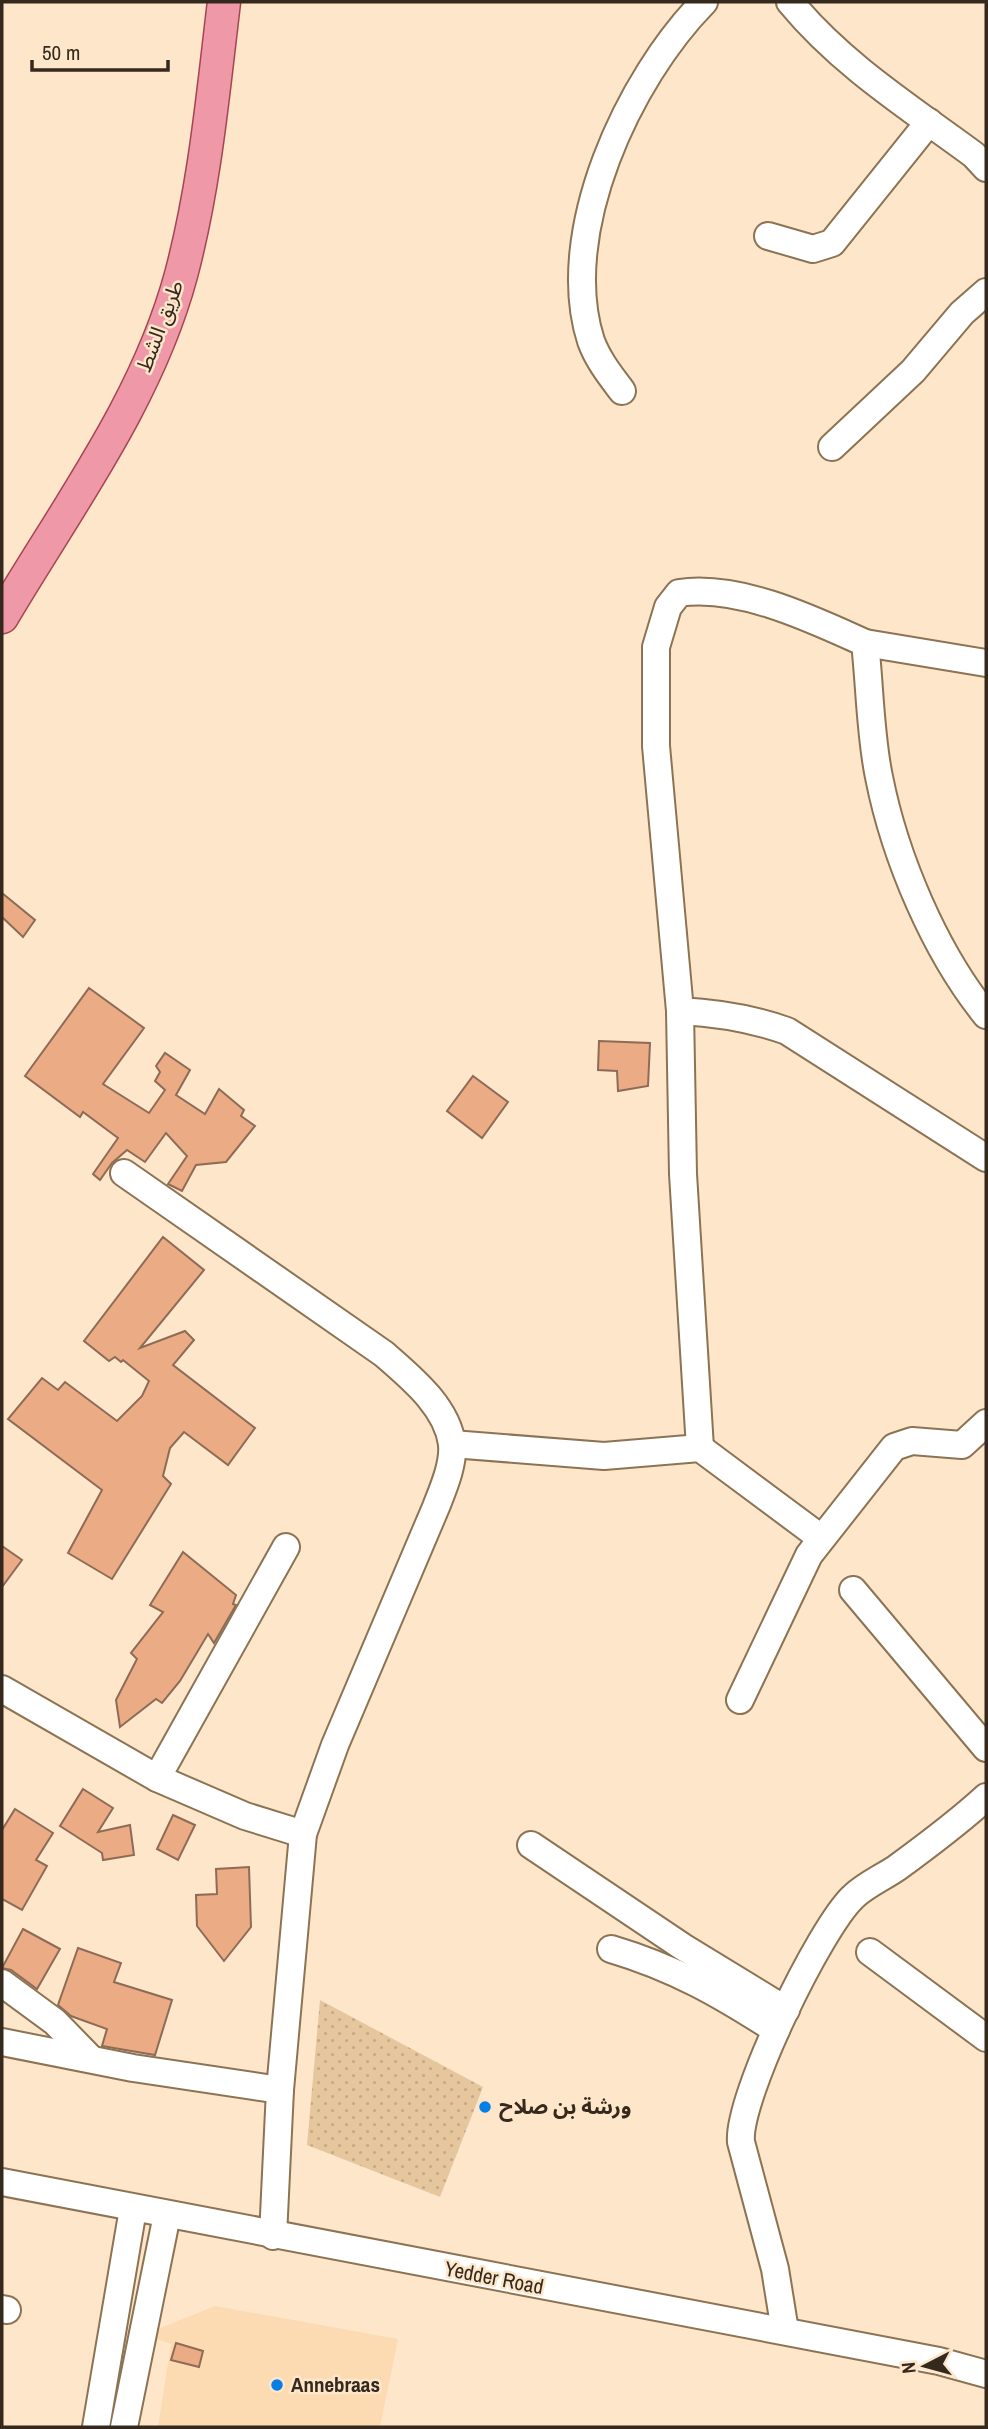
<svg xmlns="http://www.w3.org/2000/svg" width="988" height="2429" font-family="'Archivo Narrow','Noto Sans Arabic',sans-serif">
	<style>
		.built { fill: #fcdbb2 }
		.park { fill: url(#park-dots) }
		.building { fill: #ebab84; stroke: #8e6b56; stroke-width: 2 }
		.lines { fill: none; stroke-linecap: round; stroke-linejoin: round }
		.minor-casing { stroke: #8c7353; stroke-width: 30 }
		.major-casing { stroke: #a64551; stroke-width: 35 }
		.minor { stroke: #fff; stroke-width: 26 }
		.major { stroke: #ef98a8; stroke-width: 32 }
		.poi-dot { fill: #057ee5; stroke: #fde6ca; stroke-width: 2.5 }
		.labels { text-anchor: middle; stroke-width: 5; stroke-linejoin: round; paint-order: stroke }
		.street-label { font-size: 21px; fill: #34291c; stroke: #fde6ca }
		.poi-label { font-size: 21px; font-weight: bold; fill: #34291c; stroke: #fde6ca; text-anchor: start }
	</style>
	<defs>
		<pattern id="park-dots" width="8" height="8" patternUnits="userSpaceOnUse" patternTransform="scale(1.75)"><rect width="8" height="8" fill="#e6c69d"/><path d="M2 2h.1M6 6h.1" fill="none" stroke="#c6aa87" stroke-width="1.8" stroke-linecap="round"/></pattern>
	</defs>
	<rect width="100%" height="100%" fill="#fde6ca"/>
	<polygon class="built" points="215,2306 398,2339 380,2427 158,2427 171,2344 157,2339 158,2329"/>
	<polygon class="park" points="320,2000 483,2087 440,2197 307,2145"/>
	<g class="building">
		<polygon points="2,893 35,920 23,937 2,917"/>
		<polygon points="89,988 144,1028 103,1084 149,1113 165,1090 155,1081 160,1072 156,1066 165,1053 190,1070 176,1095 205,1114 219,1089 244,1110 241,1116 255,1126 226,1162 196,1165 182,1191 168,1184 187,1156 166,1133 145,1162 127,1150 112,1163 100,1180 93,1174 118,1138 83,1112 80,1117 25,1076"/>
		<polygon points="599,1041 650,1043 648,1086 618,1091 617,1071 598,1070"/>
		<polygon points="473,1076 508,1102 482,1138 447,1111"/>
		<polygon points="163,1237 204,1270 140,1348 185,1331 194,1340 173,1365 255,1428 228,1465 184,1432 170,1448 163,1476 171,1484 112,1579 68,1553 102,1490 8,1419 42,1378 58,1390 65,1382 117,1421 142,1396 149,1381 123,1360 121,1362 115,1357 109,1361 84,1341"/>
		<polygon points="2,1546 22,1560 2,1587"/>
		<polygon points="183,1552 236,1595 233,1604 236,1605 214,1643 208,1634 180,1681 162,1703 156,1699 120,1727 116,1700 137,1659 131,1653 163,1612 150,1605"/>
		<polygon points="83,1789 113,1808 98,1832 130,1825 134,1855 103,1860 102,1853 60,1826"/>
		<polygon points="15,1809 53,1833 36,1860 47,1866 22,1910 2,1899 2,1830"/>
		<polygon points="173,1815 195,1825 178,1860 157,1849"/>
		<polygon points="249,1867 251,1927 224,1961 197,1926 196,1895 217,1894 216,1869"/>
		<polygon points="23,1929 60,1949 37,1989 11,1970 2,1968"/>
		<polygon points="78,1948 121,1963 114,1982 172,2000 155,2055 102,2046 107,2029 71,2016 58,2005"/>
		<polygon points="176,2343 203,2351 199,2367 171,2360"/>
	</g>
	<g class="lines">
		<defs>
			<g id="minor">
				<path d="M 790,2 C 842,65 909,107 974,155 L 986,168"/>
				<polyline points="768,236 813,249 832,243 929,122"/>
				<path d="M 622,391 C 610,375 598,360 591,341 C 556,233 629,78 704,2"/>
				<polyline points="832,447 913,371 962,313 986,292"/>
				<polyline points="865,643 986,663"/>
				<path d="M 680,1011 C 718,1013 751,1018 787,1031 L 986,1158"/>
				<path d="M 124,1173 L 384,1354 C 410,1377 447,1406 452,1444 C 454,1464 443,1489 436,1507 L 335,1745 L 303,1834 L 280,2090 L 273,2236"/>
				<polyline points="452,1444 604,1456 700,1448 821,1538"/>
				<path d="M 700,1448 L 683,1174 L 680,1011 L 656,746 L 656,647 L 668,607 L 679,593 C 739,584 812,619 865,643 C 870,687 870,734 879,777 C 895,858 935,952 986,1015"/>
				<polyline points="853,1590 986,1748"/>
				<polyline points="2,1689 157,1778 245,1816 303,1834"/>
				<polyline points="740,1700 809,1555 894,1447 912,1441 962,1445 986,1423"/>
				<polyline points="157,1778 286,1547"/>
				<polyline points="531,1845 683,1947 786,2010"/>
				<path d="M 611,1949 C 675,1968 720,1994 776,2030"/>
				<polyline points="870,1952 986,2038"/>
				<polyline points="2,1983 55,2022 91,2059"/>
				<polyline points="2,2042 133,2068 280,2090"/>
				<polyline points="2,2182 939,2361 986,2374"/>
				<polyline points="2,2309 7,2310"/>
				<path d="M 785,2331 L 775,2269 L 741,2142 C 737,2098 820,1928 853,1897 C 865,1885 884,1877 898,1867 C 928,1845 959,1822 986,1797"/>
				<polyline points="96,2427 133,2209"/>
				<polyline points="124,2427 167,2215"/>
			</g>
			<path id="major" d="M 2,617 C 67,507 147,401 181,275 C 205,185 213,93 224,2"/>
		</defs>
		<use href="#minor" class="minor-casing"/>
		<use href="#major" class="major-casing"/>
		<use href="#minor" class="minor"/>
		<use href="#major" class="major"/>
	</g>
	<g class="poi-dot">
		<circle cx="485" cy="2107" r="7"/>
		<circle cx="277" cy="2385" r="7"/>
	</g>
	<g class="labels">
		<g class="street-label">
			<text transform="translate(160 326) rotate(-69)" y="7">طريق الشط</text>
			<text transform="translate(494 2278) rotate(11)" y="7">Yedder Road</text>
		</g>
		<g class="poi-label">
			<text x="499" y="2114">ورشة بن صلاح</text>
			<text x="291" y="2392">Annebraas</text>
		</g>
	</g>
	<rect width="988" height="2429" fill="none" stroke="#34291c" stroke-width="7"/>
	<g transform="translate(925 2366) rotate(264)" stroke="#fde6ca" stroke-width="5" paint-order="stroke">
	<path d="M0-5L12 26L0 18L-12 26Z" fill="#34291c"/>
	<text y="-10" font-size="19" font-weight="bold" text-anchor="middle" fill="#34291c">N</text>
	</g>
	<path d="M32 60v10h136v-10" fill="none" stroke="#34291c" stroke-width="3.5"/>
	<text x="42" y="60" font-size="21" fill="#34291c" stroke="#fde6ca" stroke-width="5" paint-order="stroke">50 m</text>
</svg>
